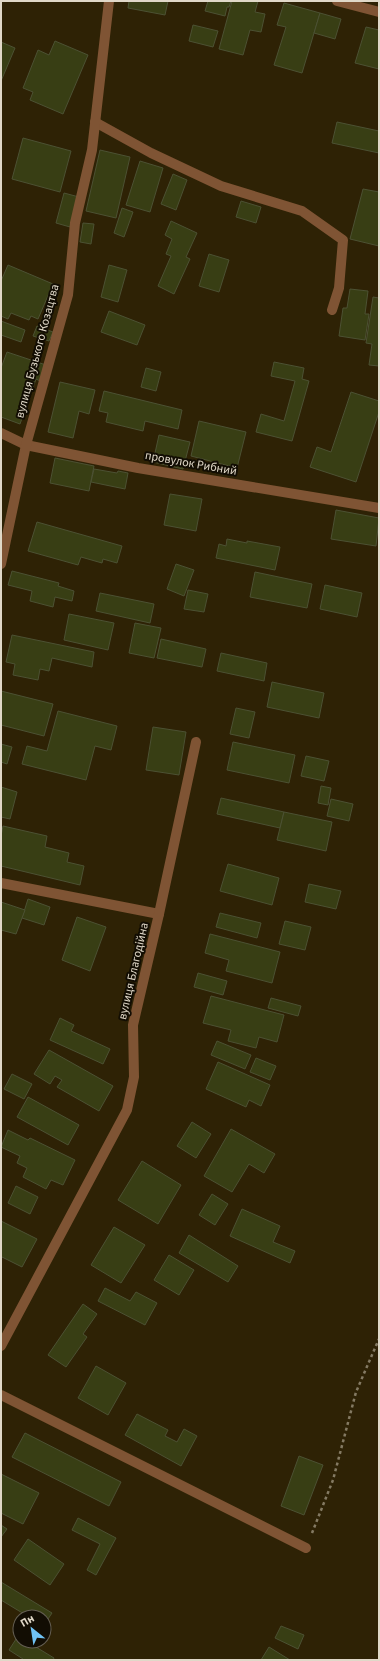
<svg xmlns="http://www.w3.org/2000/svg" width="380" height="1661" font-family="'Source Sans 3',sans-serif">
	<style>
		.building { fill: #383e14; stroke: #4c5133 }
		.lines { fill: none; stroke-linecap: round; stroke-linejoin: round }
		.path { stroke: #847a63; stroke-width: 2.5; stroke-dasharray: 3 3; stroke-linecap: butt }
		.minor { stroke: #7f5434; stroke-width: 10 }
		.labels { text-anchor: middle; stroke-width: 4; stroke-linejoin: round; paint-order: stroke }
		.street-label { font-size: 12px; fill: #e0d8c8; stroke: #120d03 }
	</style>
	<rect width="100%" height="100%" fill="#2e2205"/>
	<g class="building">
		<polygon points="129,1 168,1 165,15 128,8"/>
		<polygon points="208,1 207,1 231,1 229,7 227,7 225,16 205,11"/>
		<polygon points="232,1 258,1 255,12 265,14 261,32 250,30 243,55 219,49"/>
		<polygon points="284,3 320,13 302,73 274,65 286,27 277,25"/>
		<polygon points="320,13 341,19 335,39 314,33"/>
		<polygon points="193,25 218,31 213,47 189,41"/>
		<polygon points="366,27 379,30 379,69 355,63"/>
		<polygon points="55,41 88,55 63,114 30,100 33,92 23,88 38,50 49,55"/>
		<polygon points="1,42 15,48 1,81"/>
		<polygon points="337,122 379,131 379,153 332,143"/>
		<polygon points="23,138 71,151 60,192 12,179"/>
		<polygon points="100,150 130,157 116,218 86,211"/>
		<polygon points="140,161 163,168 150,212 126,205"/>
		<polygon points="173,174 187,180 176,210 161,204"/>
		<polygon points="363,189 379,192 379,246 350,239"/>
		<polygon points="64,193 79,197 70,227 56,223"/>
		<polygon points="241,201 261,207 256,223 236,217"/>
		<polygon points="122,208 133,212 124,237 114,233"/>
		<polygon points="171,221 197,233 186,257 190,259 174,294 158,286 171,256 166,254 172,239 165,235"/>
		<polygon points="83,223 94,224 91,244 80,242"/>
		<polygon points="209,254 229,260 219,292 199,286"/>
		<polygon points="8,265 53,284 38,319 31,316 29,320 11,313 8,319 1,316 1,281"/>
		<polygon points="109,265 127,270 118,302 101,297"/>
		<polygon points="350,289 368,291 365,314 369,314 365,340 339,336 343,308 347,308"/>
		<polygon points="373,297 379,298 379,366 369,365 372,344 366,343"/>
		<polygon points="109,311 145,325 137,345 101,332"/>
		<polygon points="1,321 25,330 21,342 1,335"/>
		<polygon points="37,326 53,332 49,341 33,336"/>
		<polygon points="7,352 46,365 40,381 36,379 20,424 1,417 1,368"/>
		<polygon points="274,362 304,368 302,379 309,381 292,441 256,432 261,414 284,421 295,381 271,376"/>
		<polygon points="146,368 161,372 156,391 141,387"/>
		<polygon points="60,382 95,390 89,414 79,411 73,438 48,432"/>
		<polygon points="104,391 182,410 178,429 145,421 143,431 106,422 108,413 99,411"/>
		<polygon points="351,392 379,401 379,412 356,482 310,467 317,447 331,452"/>
		<polygon points="199,421 246,432 237,468 191,456"/>
		<polygon points="159,435 190,442 183,469 153,462"/>
		<polygon points="55,458 94,466 89,491 50,483"/>
		<polygon points="94,469 117,473 118,471 128,473 125,489 91,482"/>
		<polygon points="170,494 202,499 196,531 164,525"/>
		<polygon points="336,510 379,518 376,546 331,539"/>
		<polygon points="37,522 122,546 117,563 103,559 102,563 81,557 78,565 28,551"/>
		<polygon points="227,539 247,543 247,541 280,547 275,570 216,558 219,544 226,546"/>
		<polygon points="176,564 194,570 184,596 167,589"/>
		<polygon points="12,571 59,583 58,586 74,591 72,601 55,597 53,607 30,601 32,591 8,585"/>
		<polygon points="255,572 312,584 307,608 250,597"/>
		<polygon points="325,585 362,593 357,617 320,609"/>
		<polygon points="188,590 208,594 204,612 184,609"/>
		<polygon points="100,593 154,604 150,623 96,611"/>
		<polygon points="69,614 114,623 108,650 64,640"/>
		<polygon points="135,623 161,628 154,658 129,653"/>
		<polygon points="12,635 94,652 92,667 52,658 49,671 40,669 38,680 13,675 15,664 6,662"/>
		<polygon points="161,639 206,649 202,667 157,658"/>
		<polygon points="221,653 267,663 264,681 217,671"/>
		<polygon points="272,682 324,693 319,718 267,707"/>
		<polygon points="1,691 53,704 44,736 1,725"/>
		<polygon points="236,708 255,712 249,738 230,734"/>
		<polygon points="58,711 117,726 111,750 95,746 86,780 22,764 27,746 47,751"/>
		<polygon points="153,727 186,732 179,775 146,770"/>
		<polygon points="233,742 295,755 289,783 227,770"/>
		<polygon points="1,744 12,747 7,764 1,762"/>
		<polygon points="306,756 329,761 324,781 301,776"/>
		<polygon points="321,786 331,788 328,805 318,803"/>
		<polygon points="1,787 17,792 10,819 1,817"/>
		<polygon points="221,798 284,812 280,828 217,814"/>
		<polygon points="331,799 353,804 349,821 327,816"/>
		<polygon points="284,812 332,822 326,851 277,840"/>
		<polygon points="3,826 47,836 45,847 69,853 67,862 84,866 80,885 1,866 1,836"/>
		<polygon points="228,864 279,878 272,905 220,891"/>
		<polygon points="309,884 341,891 336,909 305,902"/>
		<polygon points="28,899 50,907 44,925 22,918"/>
		<polygon points="1,902 25,910 16,934 1,930"/>
		<polygon points="220,913 261,923 257,938 216,927"/>
		<polygon points="77,917 106,927 90,971 62,960"/>
		<polygon points="285,921 311,927 305,950 279,944"/>
		<polygon points="210,934 280,952 272,983 226,971 229,960 205,953"/>
		<polygon points="198,973 227,981 223,995 194,987"/>
		<polygon points="211,996 284,1015 277,1042 259,1037 256,1048 228,1041 231,1030 203,1023"/>
		<polygon points="271,998 301,1006 298,1016 268,1008"/>
		<polygon points="60,1018 74,1025 71,1031 110,1049 103,1064 50,1040"/>
		<polygon points="217,1041 251,1055 245,1069 211,1055"/>
		<polygon points="49,1050 113,1086 99,1111 57,1087 62,1080 55,1076 50,1084 34,1074"/>
		<polygon points="256,1058 276,1066 270,1080 250,1072"/>
		<polygon points="218,1062 270,1085 261,1106 249,1100 246,1107 206,1089"/>
		<polygon points="12,1074 32,1084 24,1099 4,1089"/>
		<polygon points="28,1097 79,1125 68,1145 17,1117"/>
		<polygon points="192,1122 211,1134 196,1158 177,1146"/>
		<polygon points="231,1129 275,1154 264,1173 249,1164 232,1192 204,1176"/>
		<polygon points="8,1130 28,1140 30,1138 75,1160 63,1185 51,1180 46,1189 23,1177 27,1168 17,1163 20,1156 1,1147"/>
		<polygon points="142,1161 181,1185 158,1224 118,1200"/>
		<polygon points="16,1186 38,1197 30,1214 8,1203"/>
		<polygon points="212,1194 228,1204 215,1225 199,1215"/>
		<polygon points="242,1209 280,1226 273,1242 295,1251 290,1263 230,1236"/>
		<polygon points="1,1221 37,1239 22,1267 2,1257 1,1259"/>
		<polygon points="114,1227 145,1245 121,1283 91,1265"/>
		<polygon points="189,1235 238,1266 228,1282 179,1253"/>
		<polygon points="169,1255 194,1270 179,1295 154,1280"/>
		<polygon points="105,1288 130,1301 136,1292 157,1303 145,1325 98,1301"/>
		<polygon points="83,1304 97,1314 83,1334 87,1337 66,1367 48,1355"/>
		<polygon points="96,1366 126,1383 108,1415 78,1398"/>
		<polygon points="137,1414 168,1430 165,1436 177,1442 184,1429 197,1436 181,1466 125,1435"/>
		<polygon points="25,1433 121,1482 109,1506 12,1457"/>
		<polygon points="299,1456 323,1465 304,1515 281,1506"/>
		<polygon points="1,1474 39,1493 23,1524 1,1513"/>
		<polygon points="78,1518 116,1538 96,1575 87,1570 100,1544 72,1530"/>
		<polygon points="1,1525 7,1529 1,1537"/>
		<polygon points="28,1539 64,1564 50,1585 14,1560"/>
		<polygon points="1,1582 52,1613 44,1625 44,1617 29,1617 1,1600"/>
		<polygon points="281,1626 304,1635 298,1649 275,1638"/>
		<polygon points="18,1636 20,1637 20,1641 26,1641 54,1658 53,1660 23,1660 23,1659 9,1650"/>
		<polygon points="269,1647 290,1660 261,1660"/>
	</g>
	<g class="lines">
		<polyline class="path" points="312,1533 333,1480 356,1392 379,1339"/>
		<g class="minor">
			<polyline points="337,1 379,12"/>
			<polyline points="95,122 151,153 221,186 302,211 343,240 339,288 332,310"/>
			<polyline points="1,433 26,445 138,468 379,508"/>
			<polyline points="1,564 26,445 68,295 75,223 92,150 109,1"/>
			<polyline points="1,883 159,914"/>
			<polyline points="1,1346 127,1110 134,1077 133,1025 159,914 196,742"/>
			<polyline points="1,1395 306,1548"/>
		</g>
	</g>
	<g class="labels">
		<g class="street-label">
			<text transform="translate(37 351) rotate(-75)" y="4">вулиця Бузького Козацтва</text>
			<text transform="translate(191 463) rotate(10)" y="4">провулок Рибний</text>
			<text transform="translate(133 971) rotate(-77)" y="4">вулиця Благодійна</text>
		</g>
	</g>
	<rect width="380" height="1661" fill="none" stroke="#e0d8c8" stroke-width="4"/>
	<g transform="translate(32 1629) rotate(330)"><circle r="19" fill="#120d03" stroke="#645e52"/>
	<path d="M0-3L7 15L0 10L-7 15Z" fill="#70c2f4"/>
	<text y="-6" font-size="11" font-weight="bold" text-anchor="middle" fill="#e0d8c8">Пн</text>
	</g>
</svg>
